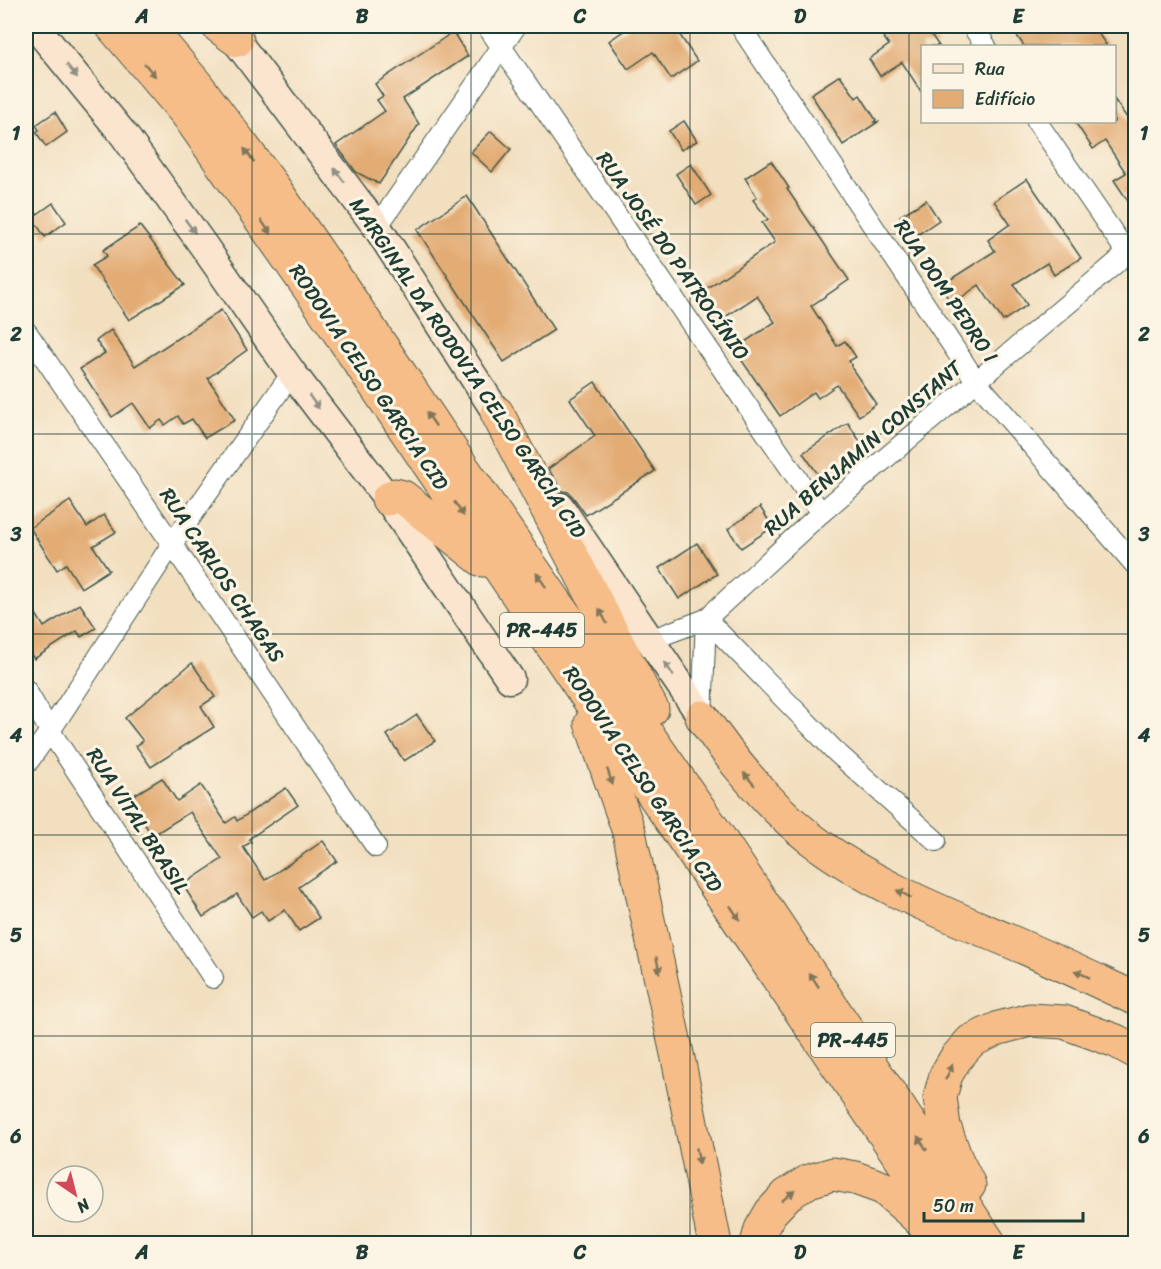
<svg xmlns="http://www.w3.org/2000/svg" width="1161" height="1269" font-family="Sriracha,sans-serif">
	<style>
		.building { fill: #e3ac74 }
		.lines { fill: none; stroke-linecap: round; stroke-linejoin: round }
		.street-casing { stroke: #3f5549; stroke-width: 22 }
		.secondary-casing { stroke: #3f5549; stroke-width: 31 }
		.highway-casing { stroke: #3f5549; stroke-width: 35 }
		.street { stroke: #fff; stroke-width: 20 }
		.secondary { stroke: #fce5cf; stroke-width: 28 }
		.highway { stroke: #f7bd88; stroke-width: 33 }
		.oneway { fill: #80775a }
		.oneway2 { fill: #8e9182 }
		.grid { fill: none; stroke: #1f3d34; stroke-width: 1.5; stroke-opacity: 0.55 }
		.labels { text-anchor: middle; stroke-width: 6; stroke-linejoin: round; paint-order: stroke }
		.shield { fill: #fcf5e5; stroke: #617469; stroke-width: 1.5 }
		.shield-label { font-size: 20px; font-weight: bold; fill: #1f3d34 }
		.street-label { font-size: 21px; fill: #1f3d34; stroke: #fcf5e5 }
		.neatline { fill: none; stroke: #1f3d34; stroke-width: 2 }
		.grid-label { font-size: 20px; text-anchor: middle; font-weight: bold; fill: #1f3d34 }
	</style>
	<rect width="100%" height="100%" fill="#fcf5e5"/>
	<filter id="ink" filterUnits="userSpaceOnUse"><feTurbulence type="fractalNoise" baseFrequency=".0167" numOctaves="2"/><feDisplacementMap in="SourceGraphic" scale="12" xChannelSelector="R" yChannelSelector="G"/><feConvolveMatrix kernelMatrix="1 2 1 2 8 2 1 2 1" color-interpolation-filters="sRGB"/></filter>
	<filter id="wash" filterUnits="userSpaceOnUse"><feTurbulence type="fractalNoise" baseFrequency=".008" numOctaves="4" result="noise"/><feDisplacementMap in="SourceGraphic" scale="24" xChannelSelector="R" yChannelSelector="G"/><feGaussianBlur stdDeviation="1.35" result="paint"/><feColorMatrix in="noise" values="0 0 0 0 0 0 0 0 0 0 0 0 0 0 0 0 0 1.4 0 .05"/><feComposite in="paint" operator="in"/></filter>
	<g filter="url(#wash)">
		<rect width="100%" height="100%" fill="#f2dfc0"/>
		<g id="blocks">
			<g class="building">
				<polygon points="631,26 674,26 697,61 671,79 653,52 628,69 609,41"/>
				<polygon points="876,26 925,26 939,46 922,46 922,93 902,62 880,76 869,59 889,45"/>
				<polygon points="1010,26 1093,26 1107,46 1024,46"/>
				<polygon points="453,32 468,56 403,99 419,124 379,184 356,172 336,145 385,111 377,100 383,96 375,84"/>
				<polygon points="840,75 856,98 860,95 876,120 874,122 878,122 843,145 811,94"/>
				<polygon points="1114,99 1136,131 1136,213 1114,180 1126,173 1105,141 1093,149 1075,122 1114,122"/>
				<polygon points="55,112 67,132 46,147 36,132 39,130 36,125"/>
				<polygon points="684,121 697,141 681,150 669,131"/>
				<polygon points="491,131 511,149 492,172 471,152"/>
				<polygon points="771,161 789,188 787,189 849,280 811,306 837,346 845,341 856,357 849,361 852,366 851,367 876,404 859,416 837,385 818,398 814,392 780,416 734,349 775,322 757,296 716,323 697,295 775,242 762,223 768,219 753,200 757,197 745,178"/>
				<polygon points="691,164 711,195 696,205 676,174"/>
				<polygon points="1027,179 1081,258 1054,275 1047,263 1014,284 1027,305 1003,321 979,285 952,304 940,286 995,251 988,240 1010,224 994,201"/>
				<polygon points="467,196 554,330 504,362 417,230"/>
				<polygon points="926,200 939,220 914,237 900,216"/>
				<polygon points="53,203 66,222 45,237 32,218"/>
				<polygon points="140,226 185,285 129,320 92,265 107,256 103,250"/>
				<polygon points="221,310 247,350 208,378 235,420 205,438 192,419 183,424 178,416 165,425 161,420 150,428 133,403 112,417 80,369 105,353 96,341 111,330 135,366"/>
				<polygon points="595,382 655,471 586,515 573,497 568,492 563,491 548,469 595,436 570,399"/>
				<polygon points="848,423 863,446 860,448 866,458 849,473 846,470 825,484 803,453"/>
				<polygon points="70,501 87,527 104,515 116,532 93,546 109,570 81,588 66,564 57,570 30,528"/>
				<polygon points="760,507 773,527 741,548 728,529"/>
				<polygon points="697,543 717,574 679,599 659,568"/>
				<polygon points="26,598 44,627 80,604 96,628 81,637 77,631 34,659 26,647"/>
				<polygon points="192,663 215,697 201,706 214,727 151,767 136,746 143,741 125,718"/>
				<polygon points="417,715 435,741 404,761 387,735"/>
				<polygon points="162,778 177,801 201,785 226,823 235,817 237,821 286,788 298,805 249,839 251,842 243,847 265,880 323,841 337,861 299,887 319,918 299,931 285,910 268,921 261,911 252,917 237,894 203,917 183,885 222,859 190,812 152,836 129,798"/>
			</g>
		</g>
	</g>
	<g filter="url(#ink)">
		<use href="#blocks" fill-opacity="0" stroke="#3f5549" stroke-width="1.5"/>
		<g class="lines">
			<defs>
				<g id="street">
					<polyline points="487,26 821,513"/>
					<polyline points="740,26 976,381 1136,566"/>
					<polyline points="972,26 986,46"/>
					<polyline points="1037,122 1127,253"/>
					<polyline points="377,227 516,26"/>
					<polyline points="26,331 172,544 376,847"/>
					<polyline points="706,619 836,752 936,841"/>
					<polyline points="650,640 706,619 821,513 1136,246"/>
					<polyline points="26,690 50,731 213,978"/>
					<polyline points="702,717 706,619"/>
					<polyline points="26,765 50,731 172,544 292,373"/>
				</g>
				<g id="secondary">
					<polyline points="35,26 124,135 203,245 292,373 388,499 510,679"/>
					<polyline points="225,26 377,227 509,432"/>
					<polyline points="560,507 702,717"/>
				</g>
				<g id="highway">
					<polyline points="112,26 187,114 313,294 959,1244"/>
					<polyline points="147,26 196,84 274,188 346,293 463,468 718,836 990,1244"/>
					<polyline points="218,26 237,40"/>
					<polyline points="497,413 652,709"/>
					<polyline points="388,499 395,495 403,497 482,560"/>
					<path d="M 702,717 C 733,762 767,804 810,838 C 868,883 941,912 1007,940 C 1051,959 1093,979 1136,999"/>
					<polyline points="591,723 629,832 679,1063 715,1244"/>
					<polyline points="969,1185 956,1159 944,1126 940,1097 946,1075 956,1058 971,1041 999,1028 1030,1020 1064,1022 1116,1041 1136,1052"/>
					<polyline points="757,1244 761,1229 771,1212 787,1195 809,1181 833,1174 855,1178 883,1188 911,1212 940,1240"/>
				</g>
			</defs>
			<use href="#street" class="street-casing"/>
			<use href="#secondary" class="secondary-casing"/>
			<use href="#highway" class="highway-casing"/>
			<use href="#street" class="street"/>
			<use href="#secondary" class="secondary"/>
			<use href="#highway" class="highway"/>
		</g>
		<defs><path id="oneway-solid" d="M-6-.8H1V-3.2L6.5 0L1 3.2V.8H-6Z" transform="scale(1.5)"/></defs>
		<g class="oneway">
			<use href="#oneway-solid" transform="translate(150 70) rotate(50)"/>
			<use href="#oneway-solid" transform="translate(249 155) rotate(-127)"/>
			<use href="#oneway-solid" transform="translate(266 227) rotate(55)"/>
			<use href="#oneway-solid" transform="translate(431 419) rotate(-124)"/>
			<use href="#oneway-solid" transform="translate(459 509) rotate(56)"/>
			<use href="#oneway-solid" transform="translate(541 580) rotate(-125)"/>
			<use href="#oneway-solid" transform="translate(603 616) rotate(-118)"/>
			<use href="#oneway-solid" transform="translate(610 777) rotate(71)"/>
			<use href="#oneway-solid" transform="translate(749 779) rotate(-131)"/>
			<use href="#oneway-solid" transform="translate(904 894) rotate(-152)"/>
			<use href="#oneway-solid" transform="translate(735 913) rotate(56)"/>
			<use href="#oneway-solid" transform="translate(658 965) rotate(78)"/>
			<use href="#oneway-solid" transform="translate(1082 974) rotate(-155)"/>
			<use href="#oneway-solid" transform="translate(814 980) rotate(-124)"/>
			<use href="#oneway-solid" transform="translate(949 1072) rotate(-65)"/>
			<use href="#oneway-solid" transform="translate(922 1143) rotate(-124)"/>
			<use href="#oneway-solid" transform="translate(698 1156) rotate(79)"/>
			<use href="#oneway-solid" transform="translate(788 1196) rotate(-39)"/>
		</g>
		<g class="oneway2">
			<use href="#oneway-solid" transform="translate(72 71) rotate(51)"/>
			<use href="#oneway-solid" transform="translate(339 175) rotate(-127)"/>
			<use href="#oneway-solid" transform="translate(190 226) rotate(54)"/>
			<use href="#oneway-solid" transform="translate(314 402) rotate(53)"/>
			<use href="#oneway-solid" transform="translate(669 669) rotate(-124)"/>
		</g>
	</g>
	<path class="grid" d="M 252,26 L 252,1244M 471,26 L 471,1244M 690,26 L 690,1244M 909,26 L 909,1244M 26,234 L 1136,234M 26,434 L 1136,434M 26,634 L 1136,634M 26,835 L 1136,835M 26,1036 L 1136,1036"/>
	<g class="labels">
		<g class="shield">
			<rect x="500" y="613" width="84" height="34" rx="4.5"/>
			<rect x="811" y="1023" width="84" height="34" rx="4.5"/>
		</g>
		<g class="shield-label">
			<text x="542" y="637">PR-445</text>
			<text x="853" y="1047">PR-445</text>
		</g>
		<g class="street-label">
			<text transform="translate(673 256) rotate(55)" y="7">RUA JOSÉ DO PATROCÍNIO</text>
			<text transform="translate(946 291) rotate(56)" y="7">RUA DOM PEDRO I</text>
			<text transform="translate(468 368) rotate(56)" y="7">MARGINAL DA RODOVIA CELSO GARCIA CID</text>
			<text transform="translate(369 377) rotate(56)" y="7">RODOVIA CELSO GARCIA CID</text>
			<text transform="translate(863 448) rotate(-41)" y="7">RUA BENJAMIN CONSTANT</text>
			<text transform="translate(222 575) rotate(56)" y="7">RUA CARLOS CHAGAS</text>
			<text transform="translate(643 779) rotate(56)" y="7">RODOVIA CELSO GARCIA CID</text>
			<text transform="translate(138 821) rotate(57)" y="7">RUA VITAL BRASIL</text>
		</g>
	</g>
	<rect width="1161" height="1269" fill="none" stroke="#fcf5e5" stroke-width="66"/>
	<rect x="921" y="45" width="195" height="78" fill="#fcf5e5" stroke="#a4ab9e" stroke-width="1.5"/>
	<rect x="933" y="64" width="30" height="9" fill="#fce5cf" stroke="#a4ab9e" stroke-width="1.5"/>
	<text x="975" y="75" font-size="18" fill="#1f3d34">Rua</text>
	<rect x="933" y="90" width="30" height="18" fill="#e3ac74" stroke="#a4ab9e" stroke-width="1.5"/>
	<text x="975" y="105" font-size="18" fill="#1f3d34">Edifício</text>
	<g transform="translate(75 1194) rotate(145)"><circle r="28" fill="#fcf5e5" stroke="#a4ab9e" stroke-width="1.5"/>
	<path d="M0-4.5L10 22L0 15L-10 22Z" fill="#d1495b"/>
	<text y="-9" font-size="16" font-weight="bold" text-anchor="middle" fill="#1f3d34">N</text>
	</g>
	<path d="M924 1212v9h159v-9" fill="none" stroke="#1f3d34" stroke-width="3"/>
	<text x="933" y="1212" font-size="18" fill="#1f3d34" stroke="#fcf5e5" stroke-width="4.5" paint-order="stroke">50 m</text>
	<rect x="33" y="33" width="1095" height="1203" class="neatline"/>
	<g class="grid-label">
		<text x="142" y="23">A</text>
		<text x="362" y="23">B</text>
		<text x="580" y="23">C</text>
		<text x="800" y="23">D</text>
		<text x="1018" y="23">E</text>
		<text x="16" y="140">1</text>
		<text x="1144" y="140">1</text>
		<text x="16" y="341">2</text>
		<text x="1144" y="341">2</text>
		<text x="16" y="541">3</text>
		<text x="1144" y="541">3</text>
		<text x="16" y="742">4</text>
		<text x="1144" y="742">4</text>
		<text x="16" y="942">5</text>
		<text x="1144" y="942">5</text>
		<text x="16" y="1143">6</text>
		<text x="1144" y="1143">6</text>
		<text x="142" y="1259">A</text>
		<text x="362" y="1259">B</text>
		<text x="580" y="1259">C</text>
		<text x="800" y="1259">D</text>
		<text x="1018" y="1259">E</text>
	</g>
</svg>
